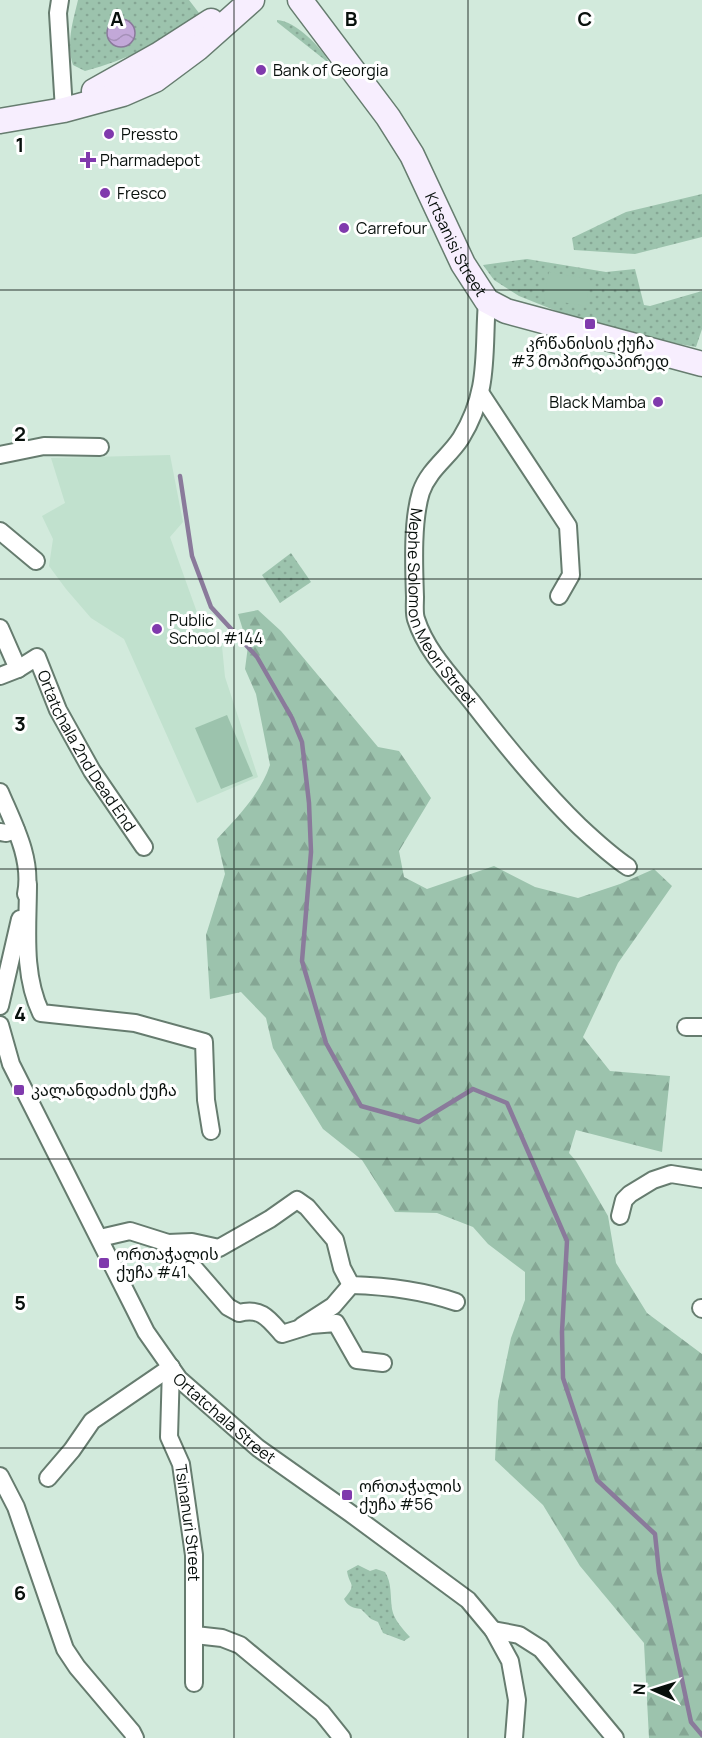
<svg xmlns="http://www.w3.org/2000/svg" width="702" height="1738" font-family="Manrope,'Noto Sans Georgian',sans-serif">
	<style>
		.built { fill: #c1e1ce }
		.grass { fill: url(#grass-dots) }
		.forest { fill: url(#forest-firs) }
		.garden { fill: #9cc3ad }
		.water { fill: url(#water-waves); stroke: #8a7a9b; stroke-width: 1.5 }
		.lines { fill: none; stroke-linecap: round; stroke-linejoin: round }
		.stream { stroke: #8a7a9b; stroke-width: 4.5 }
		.street-casing { stroke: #667c6f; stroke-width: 20 }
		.secondary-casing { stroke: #667c6f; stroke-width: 27 }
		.street { stroke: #fff; stroke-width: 16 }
		.secondary { stroke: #f7eefe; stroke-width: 24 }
		.grid { fill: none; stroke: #08100c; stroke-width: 1.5; stroke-opacity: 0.55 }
		.poi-dot { fill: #803aad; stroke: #fff; stroke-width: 2 }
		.labels { text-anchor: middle; stroke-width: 6; stroke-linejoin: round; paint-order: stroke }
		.poi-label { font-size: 16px; fill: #08100c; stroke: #fff; text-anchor: start }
		.street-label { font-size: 16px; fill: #08100c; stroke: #fff }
		.grid-label { font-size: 20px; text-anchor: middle; font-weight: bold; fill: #08100c; stroke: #fff; stroke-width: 6; stroke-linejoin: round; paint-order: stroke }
	</style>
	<defs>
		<pattern id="grass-dots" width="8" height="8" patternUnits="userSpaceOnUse" patternTransform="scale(1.5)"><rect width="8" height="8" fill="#9cc3ad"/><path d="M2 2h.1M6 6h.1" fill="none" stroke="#85a694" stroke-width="1.8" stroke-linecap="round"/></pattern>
		<pattern id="forest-firs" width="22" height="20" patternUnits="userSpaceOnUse" patternTransform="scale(1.5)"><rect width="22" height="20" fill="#9cc3ad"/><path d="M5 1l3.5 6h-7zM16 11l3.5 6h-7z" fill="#85a694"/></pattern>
		<pattern id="water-waves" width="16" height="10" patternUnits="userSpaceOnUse" patternTransform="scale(1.5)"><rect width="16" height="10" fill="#c2a8d8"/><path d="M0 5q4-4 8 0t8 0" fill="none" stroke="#a590b8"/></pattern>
	</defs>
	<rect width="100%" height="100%" fill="#d2eadc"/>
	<polygon class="built" points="170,455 183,522 170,537 199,618 222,646 225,677 258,777 197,803 124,639 91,618 66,589 49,566 53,539 42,516 65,503 51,458"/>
	<g class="grass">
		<path d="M 78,0 L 189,0 L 199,13 C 166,41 127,60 85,71 L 73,65 C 66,43 73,21 78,0 Z"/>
		<path d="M 277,20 C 296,21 322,48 330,64 L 277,22 Z"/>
		<polygon points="702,194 702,237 635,254 574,250 572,238 626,212"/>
		<polygon points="527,259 606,272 635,269 644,305 650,306 702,291 702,329 696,347 640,337 569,316 519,296 494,280 483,265"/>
		<polygon points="291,553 311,582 280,603 262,575"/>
		<path d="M 358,1565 L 370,1571 L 376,1569 L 385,1572 C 392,1583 390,1595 392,1609 C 394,1620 402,1628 410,1637 L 404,1641 L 383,1633 L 378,1622 L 371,1619 L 361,1609 C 352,1608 348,1606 344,1599 C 358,1583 349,1586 347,1571 Z"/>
	</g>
	<path class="forest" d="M 258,610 L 281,631 L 378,747 L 399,751 L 431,798 L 399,851 L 404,877 L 427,889 L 494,866 L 535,887 L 578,898 L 620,884 L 654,869 L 672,886 L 618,963 L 583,1037 L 610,1071 L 670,1076 L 662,1152 L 576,1130 L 569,1153 L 576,1161 L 608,1216 L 616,1263 L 647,1313 L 702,1354 L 702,1738 L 649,1738 L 644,1643 L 580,1566 L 543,1505 L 495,1460 L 498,1401 L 511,1338 L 525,1300 L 525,1272 L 488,1244 L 473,1227 L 437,1213 L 395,1212 L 362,1160 L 323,1129 L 273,1048 L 266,1018 L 241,992 L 210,999 L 206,935 L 225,874 L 217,839 C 237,818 261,793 270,765 L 256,694 L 245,669 L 248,646 L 238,614 Z"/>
	<g class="garden">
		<polygon points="549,272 590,279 586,306 544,299"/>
		<polygon points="227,715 253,776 221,789 195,728"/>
	</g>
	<circle class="water" cx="121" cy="33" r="14"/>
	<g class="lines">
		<polyline class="stream" points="180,476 192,556 211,607 257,657 292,718 302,742 309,803 311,852 302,961 326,1043 361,1106 419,1122 473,1089 507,1103 567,1241 562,1332 563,1378 597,1480 655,1534 659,1572 691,1722 702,1735"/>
		<defs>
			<g id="street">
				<polyline points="60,0 58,13 64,110"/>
				<path id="s1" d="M 487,301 C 483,353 490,391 461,438 C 449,457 429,469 421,492 C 412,521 414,567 415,597 C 415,604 414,613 416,619 C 426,651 452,677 472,702 C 506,746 540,788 579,826 C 595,841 610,855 628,867"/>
				<polyline points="481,394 568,526 571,575 559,596"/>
				<polyline points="0,455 44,446 100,447"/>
				<polyline points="0,531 36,561"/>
				<polyline points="0,628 18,669"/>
				<path id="s2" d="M 0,676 L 18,669 L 37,657 L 58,710 L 92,771 L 144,847"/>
				<path d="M 0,792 C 13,823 33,859 26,894"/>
				<polyline points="0,832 6,833 16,830"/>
				<path d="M 28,884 C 28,927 22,973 41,1013 L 135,1023 L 204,1042 L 206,1100 L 211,1131"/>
				<polyline points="0,1006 20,919"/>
				<path id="s3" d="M 0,1025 L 11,1064 L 133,1306 L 146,1332 L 179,1379 L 258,1448 L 350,1513 L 468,1600 L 493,1630 L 510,1661 L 517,1700 L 514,1738"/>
				<polyline points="686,1027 702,1027"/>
				<polyline points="620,1216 624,1200 630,1194 653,1180 671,1174 702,1179"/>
				<path d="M 100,1238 L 130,1231 L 168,1243 L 192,1242 L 219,1248 L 270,1219 L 297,1200 L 307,1207 L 335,1240 L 342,1268 L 351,1285 C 388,1286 421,1290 456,1302"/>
				<path d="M 168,1243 L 195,1269 L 228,1307 L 239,1313 C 261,1307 269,1319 282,1334 L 311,1325 L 336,1323 L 357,1360 L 383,1363"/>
				<polyline points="701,1308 702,1309"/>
				<polyline points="302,1326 333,1306 351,1285"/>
				<path id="s4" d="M 171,1367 L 169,1437 L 181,1464 L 194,1555 L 194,1683"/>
				<polyline points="0,1476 16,1507 65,1649 77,1667 132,1732 135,1738"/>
				<polyline points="48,1478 72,1450 92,1421 171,1367"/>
				<polyline points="493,1630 519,1635 541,1649 615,1738"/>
				<polyline points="195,1635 222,1638 240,1645 322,1713 342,1738"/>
			</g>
			<g id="secondary">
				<path id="s5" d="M 300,0 L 388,117 L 412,155 L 463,264 L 487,301 L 506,311 L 702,364"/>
				<polyline points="94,91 158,55 211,21"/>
				<polyline points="0,121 64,110 123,94 155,80 198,48 252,0"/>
			</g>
		</defs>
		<use href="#street" class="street-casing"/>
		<use href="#secondary" class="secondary-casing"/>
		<use href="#street" class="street"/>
		<use href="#secondary" class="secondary"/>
	</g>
	<path class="grid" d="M 234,0 L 234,1738M 468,0 L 468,1738M 0,290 L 702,290M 0,579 L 702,579M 0,869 L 702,869M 0,1159 L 702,1159M 0,1448 L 702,1448"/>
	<g class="poi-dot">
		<circle cx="261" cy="70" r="6"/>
		<circle cx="109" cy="134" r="6"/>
		<path d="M85 151h6v6h6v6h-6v6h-6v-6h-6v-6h6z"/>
		<circle cx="105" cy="193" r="6"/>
		<circle cx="344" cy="228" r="6"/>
		<rect x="584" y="318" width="12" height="12" rx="3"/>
		<circle cx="658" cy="402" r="6"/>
		<circle cx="157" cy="629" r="6"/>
		<rect x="13" y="1084" width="12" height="12" rx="3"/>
		<rect x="98" y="1257" width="12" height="12" rx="3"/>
		<rect x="341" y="1489" width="12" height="12" rx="3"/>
	</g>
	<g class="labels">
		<g class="poi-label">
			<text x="273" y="76">Bank of Georgia</text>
			<text x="121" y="140">Pressto</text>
			<text x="100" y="166">Pharmadepot</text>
			<text x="117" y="199">Fresco</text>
			<text x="356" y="234">Carrefour</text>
			<text x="590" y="349" text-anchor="middle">კრწანისის ქუჩა<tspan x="590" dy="18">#3 მოპირდაპირედ</tspan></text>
			<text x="646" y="408" text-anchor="end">Black Mamba</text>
			<text x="169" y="626">Public<tspan x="169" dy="18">School #144</tspan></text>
			<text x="31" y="1096">კალანდაძის ქუჩა</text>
			<text x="116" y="1260">ორთაჭალის<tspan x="116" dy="18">ქუჩა #41</tspan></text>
			<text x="359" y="1492">ორთაჭალის<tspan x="359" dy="18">ქუჩა #56</tspan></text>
		</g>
		<g class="street-label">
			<text dy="6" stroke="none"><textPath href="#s5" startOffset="291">Krtsanisi Street</textPath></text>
			<text dy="6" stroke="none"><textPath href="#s1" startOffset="333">Mephe Solomon Meori Street</textPath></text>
			<text dy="6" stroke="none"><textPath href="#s2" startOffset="148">Ortatchala 2nd Dead End</textPath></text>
			<text dy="6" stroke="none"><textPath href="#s3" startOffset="458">Ortatchala Street</textPath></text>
			<text dy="6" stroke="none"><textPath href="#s4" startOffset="159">Tsinanuri Street</textPath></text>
		</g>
	</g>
	<g class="grid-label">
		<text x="117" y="26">A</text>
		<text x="351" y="26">B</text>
		<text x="585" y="26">C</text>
		<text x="20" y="152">1</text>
		<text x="20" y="441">2</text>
		<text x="20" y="731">3</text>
		<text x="20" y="1021">4</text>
		<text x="20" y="1310">5</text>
		<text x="20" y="1600">6</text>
	</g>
	<g transform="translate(654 1690) rotate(273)" stroke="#ffffff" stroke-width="4.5" paint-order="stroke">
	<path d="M0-4.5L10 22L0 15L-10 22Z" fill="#08100c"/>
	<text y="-9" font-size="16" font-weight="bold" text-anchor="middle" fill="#08100c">N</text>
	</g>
</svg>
